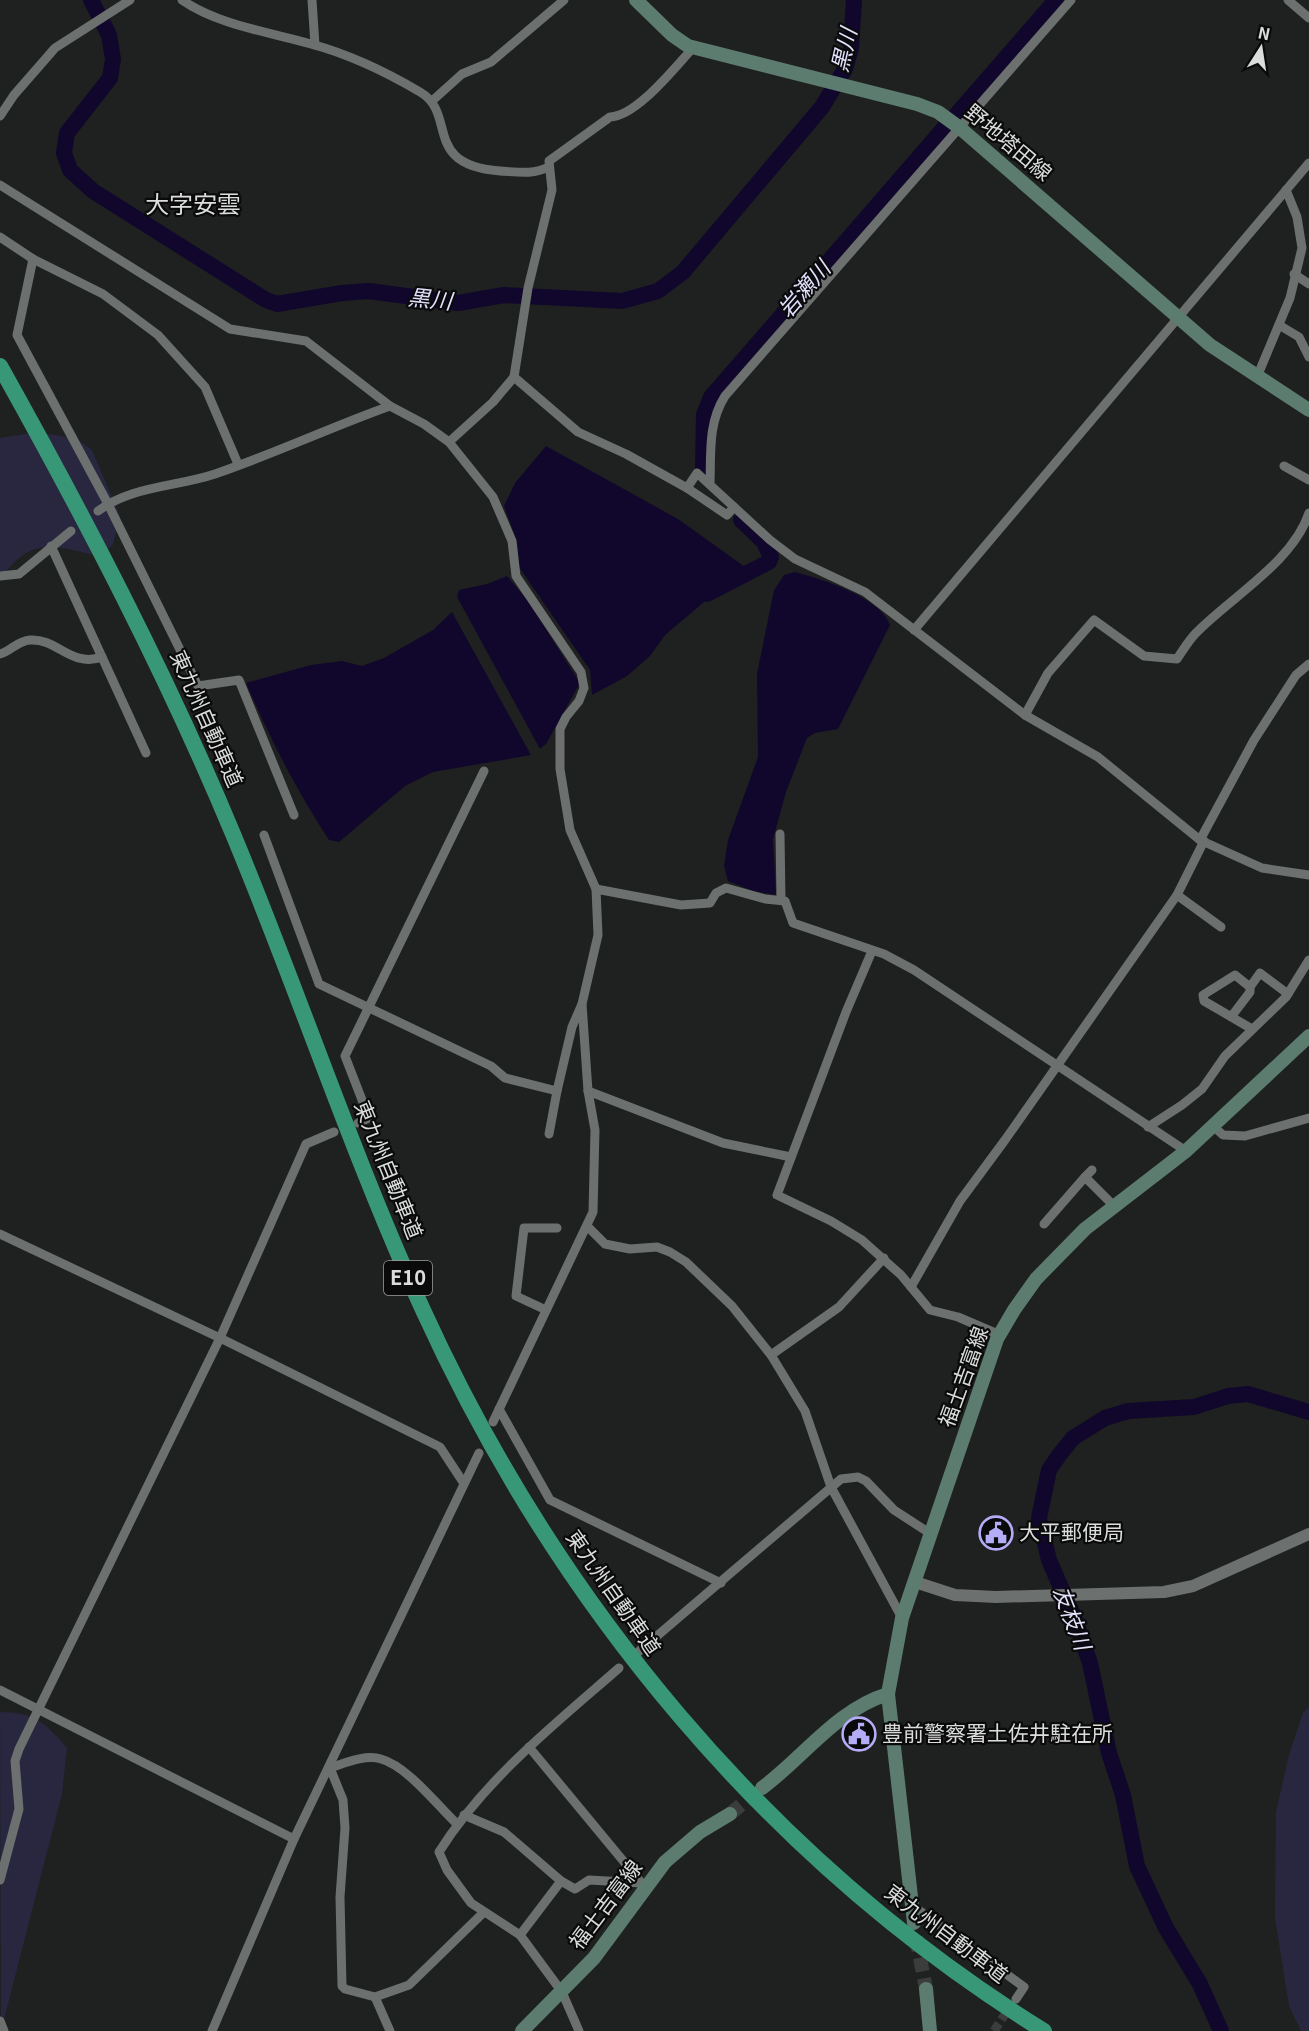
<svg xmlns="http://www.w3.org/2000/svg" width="1309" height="2031" font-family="Georgia,'Noto Sans JP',serif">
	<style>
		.green { fill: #292640 }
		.water { fill: #11072c }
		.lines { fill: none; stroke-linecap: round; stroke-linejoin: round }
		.river { stroke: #11072c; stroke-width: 16 }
		.minor-tunnel { stroke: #3a3d3b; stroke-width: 9; stroke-dasharray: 9 4.5; stroke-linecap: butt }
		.secondary-tunnel { stroke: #3a3d3b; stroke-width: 14; stroke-dasharray: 14 7; stroke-linecap: butt }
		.minor { stroke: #6c706e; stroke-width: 9 }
		.tertiary { stroke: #6c706e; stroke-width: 12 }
		.secondary { stroke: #5c7c70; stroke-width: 14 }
		.motorway { stroke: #389776; stroke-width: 16 }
		.labels { text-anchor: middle; stroke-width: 4.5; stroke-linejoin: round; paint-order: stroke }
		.shield { fill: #090a09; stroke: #9c9e9d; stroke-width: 1.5 }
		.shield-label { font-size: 20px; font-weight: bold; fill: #dbdddc }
		.street-label { font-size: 21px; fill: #dbdddc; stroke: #090a09 }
		.poi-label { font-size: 21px; fill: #dbdddc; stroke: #090a09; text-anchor: start }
		.water-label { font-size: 22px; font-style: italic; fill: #e2e0fd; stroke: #090a09 }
		.quarter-label { font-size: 24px; fill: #dbdddc; stroke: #090a09 }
	</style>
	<rect width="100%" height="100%" fill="#1e211f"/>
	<g class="green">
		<path d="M 38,432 L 77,439 L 92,450 L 120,516 L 113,545 L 98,556 C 52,545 30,536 0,580 L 0,438 Z"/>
		<polygon points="1309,1707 1309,2031 1301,2031 1289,2006 1275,1918 1276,1812 1289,1755 1303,1713"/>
		<path d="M 0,1712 C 35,1712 45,1723 67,1748 L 62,1794 L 1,2031 Z"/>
	</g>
	<g class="water">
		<polygon points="546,446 678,519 745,567 707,589 710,597 665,635 650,656 627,676 592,695 590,670 519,567 517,542 504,506 515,483"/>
		<path d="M 795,572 C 822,579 880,597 890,625 L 838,729 L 815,733 L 807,738 L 786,792 L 773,839 L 776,895 L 753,891 L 728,881 L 724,866 L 728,840 L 758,757 L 757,674 L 774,590 L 784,575 Z"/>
		<polygon points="507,576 528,601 580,683 546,744 540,749 457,597 459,590 487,584"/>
		<path d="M 452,612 L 531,755 L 433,772 L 405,786 L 339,842 L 329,840 C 296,790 270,738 246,683 L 311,665 L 342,661 L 362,666 L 384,658 L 433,630 Z"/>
	</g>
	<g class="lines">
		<g class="river">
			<polyline points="91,0 109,35 113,59 110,78 67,133 64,153 70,170 93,191 266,300 277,304 342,293 369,291 458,303 504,295 622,301 658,291 683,272 822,107 845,69 851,48 854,0"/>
			<polyline points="956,115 1056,0"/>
			<polyline points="703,468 704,415 711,397 945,127"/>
			<polyline points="707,594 769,562 771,557 764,542 741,520"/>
			<polyline points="1221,2031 1200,1984 1166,1928 1137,1866 1123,1795 1109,1753 1090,1663 1076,1622 1049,1560 1039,1518 1049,1470 1060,1454 1073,1438 1105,1418 1128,1411 1194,1407 1228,1396 1248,1394 1309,1412"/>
		</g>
		<polyline class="minor-tunnel" points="994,2031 1011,2005"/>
		<g class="secondary-tunnel">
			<polyline points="730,1814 760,1789"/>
			<polyline points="916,1937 926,1989"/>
		</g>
		<g class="minor">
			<path d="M 182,0 C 218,25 269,32 311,44 C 348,54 388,73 420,92 C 458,114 421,165 500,171 C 518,172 532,175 549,167"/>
			<polyline points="312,0 315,45"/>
			<polyline points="1288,0 1309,18"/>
			<polyline points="432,101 462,74 491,62 564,0"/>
			<polyline points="0,116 14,95 55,48 130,0"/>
			<polyline points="0,185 230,329 306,341 390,406 424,424 449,442 493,497 512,541 516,576 581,672 584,688 579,701 566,717 560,729 560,769 570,830 596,889 598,935 582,1004 572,1027 557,1091 505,1078 491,1066 319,984 264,835"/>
			<polyline points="0,237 33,259 103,294 158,335 205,387 238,464"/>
			<polyline points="33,259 17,335 108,504 198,686 239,680 294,815"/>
			<polyline points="1294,274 1309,284"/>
			<polyline points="1279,325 1299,337 1309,357"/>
			<polyline points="514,377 578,432 626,454 687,488 727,515 734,507"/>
			<polyline points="1257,377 1290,298 1302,248 1297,217 1286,190"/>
			<path d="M 449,442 L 493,402 L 514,377 L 528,288 L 552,190 L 549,161 L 610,117 C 637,116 674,68 693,48"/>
			<polyline points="1284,466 1309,480"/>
			<path d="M 710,484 C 711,452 708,423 725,396 L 1071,0"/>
			<polyline points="687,488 697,473 770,540 795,559 865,592 1025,715 1098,757 1200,840 1262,868 1309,875"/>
			<path d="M 98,511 C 131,486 176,487 215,474 C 274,454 331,427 390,406"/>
			<polyline points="51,546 146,753"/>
			<polyline points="0,576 19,574 71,531"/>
			<polyline points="914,630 1309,163"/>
			<path d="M 0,654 C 11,651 17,641 30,640 C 57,638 71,668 102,657"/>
			<path d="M 1025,715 L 1048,673 L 1094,620 L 1144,656 L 1177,659 C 1183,650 1189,640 1196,633 C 1231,597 1293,562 1309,513"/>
			<polyline points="780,834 781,900"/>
			<polyline points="1200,840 1254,740 1296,675 1309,664"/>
			<polyline points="596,889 681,905 710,903 716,893 726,888 765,899 785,901 793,923 884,954 914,970 1186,1151"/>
			<polyline points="1177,895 1221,927"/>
			<polyline points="872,951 846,1012 777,1195 831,1221 862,1240 901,1275 930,1310 958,1317 1000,1335"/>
			<polyline points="1250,987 1260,973 1288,994"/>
			<polyline points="1231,1017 1250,992 1250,987 1235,975 1203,995 1204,1001 1252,1029"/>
			<polyline points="588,1091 723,1143 791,1157"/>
			<polyline points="358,1123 369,1118 345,1056 484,771"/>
			<polyline points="1213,1126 1223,1135 1245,1136 1309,1118"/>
			<polyline points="1148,1127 1182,1105 1202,1089 1225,1056 1286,997 1309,960"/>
			<polyline points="549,1134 557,1091"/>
			<polyline points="1092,1170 1085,1177 1114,1206"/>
			<polyline points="1044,1224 1085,1177"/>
			<polyline points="588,1227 605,1244 630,1249 657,1247 670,1252 686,1262 732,1306 771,1355 805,1411 831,1487 902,1618"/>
			<polyline points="0,1234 220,1338 440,1447 463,1482"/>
			<polyline points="911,1287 960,1201 1005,1140 1177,895 1204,841"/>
			<polyline points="546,1310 516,1296 524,1228 557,1228"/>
			<polyline points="771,1355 839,1307 884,1258"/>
			<polyline points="499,1409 550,1500 721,1583"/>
			<polyline points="493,1422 593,1212 595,1130 588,1091 582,1004"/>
			<polyline points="637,1653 841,1479 858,1477 866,1481 894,1510 931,1534"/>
			<polyline points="0,1690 294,1839"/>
			<polyline points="529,1747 644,1886"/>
			<polyline points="330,1768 343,1800 345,1828 340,1897 342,1986 345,1989 375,1997 409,1985 483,1913"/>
			<path d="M 330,1768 C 345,1763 366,1754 381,1759 C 407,1766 437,1805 457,1824"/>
			<polyline points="464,1815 504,1832 561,1881 575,1889 589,1880 642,1883"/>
			<polyline points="0,1880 19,1809 15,1761 19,1749 220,1338 306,1144 334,1132"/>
			<polyline points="913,1906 1024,1987 1016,1999"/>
			<polyline points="520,1935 561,1881"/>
			<polyline points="375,1997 390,2031"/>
			<polyline points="0,2021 4,2031"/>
			<polyline points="212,2031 294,1839 479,1453"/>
			<path d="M 579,2031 L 562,1992 L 520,1935 L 471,1903 L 447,1870 L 439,1852 C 485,1779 555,1724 619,1668"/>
		</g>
		<polyline class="tertiary" points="915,1582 955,1595 996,1597 1164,1592 1193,1586 1309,1534"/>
		<g class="secondary">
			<polyline points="636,0 672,35 688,46 917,104 938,112 960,128 1210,345 1309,410"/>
			<polyline points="888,1694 914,1923"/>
			<path d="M 762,1788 C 804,1757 836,1710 888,1694 L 902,1618 L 997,1339 L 1014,1310 L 1036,1279 L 1085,1229 L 1186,1151 L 1309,1036"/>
			<polyline points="926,1989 930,2031"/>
			<polyline points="522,2031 594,1958 665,1862 700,1832 730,1814"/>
		</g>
		<path class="motorway" d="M 0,366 C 85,518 166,673 233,834 C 299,992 352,1155 423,1310 C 557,1604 768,1860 1044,2031"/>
	</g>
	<defs>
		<symbol id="civic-ring" viewBox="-11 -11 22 22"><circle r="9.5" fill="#090a09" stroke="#b5acf8" stroke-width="1.5"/><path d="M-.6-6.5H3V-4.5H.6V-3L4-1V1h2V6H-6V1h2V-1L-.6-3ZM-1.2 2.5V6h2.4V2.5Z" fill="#b5acf8"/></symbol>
	</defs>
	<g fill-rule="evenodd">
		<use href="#civic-ring" x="977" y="1514" width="38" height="38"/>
		<use href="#civic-ring" x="840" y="1715" width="38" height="38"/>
	</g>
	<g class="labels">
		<rect class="shield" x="384" y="1261" width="48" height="34" rx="4.5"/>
		<g class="shield-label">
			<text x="408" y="1285">E10</text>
		</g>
		<g class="street-label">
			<text transform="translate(1008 143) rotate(40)" y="7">野地塔田線</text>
			<text transform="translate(206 719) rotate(66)" y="7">東九州自動車道</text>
			<text transform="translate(388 1170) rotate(68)" y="7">東九州自動車道</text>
			<text transform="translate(964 1377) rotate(-70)" y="7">福土吉富線</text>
			<text transform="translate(613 1593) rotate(55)" y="7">東九州自動車道</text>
			<text transform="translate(606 1905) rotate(-53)" y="7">福土吉富線</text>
			<text transform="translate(946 1934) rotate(37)" y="7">東九州自動車道</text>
		</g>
		<g class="poi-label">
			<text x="1019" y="1540">大平郵便局</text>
			<text x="882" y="1741">豊前警察署土佐井駐在所</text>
		</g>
		<g class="water-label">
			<text transform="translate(844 50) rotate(-77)" y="8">黒川</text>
			<text transform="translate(804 289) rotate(-49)" y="8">岩瀬川</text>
			<text transform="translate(430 299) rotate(6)" y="8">黒川</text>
			<text transform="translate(1072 1618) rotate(69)" y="8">友枝川</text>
		</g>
		<g class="quarter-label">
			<text x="193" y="213">大字安雲</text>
		</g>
	</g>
	<g transform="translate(1261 48) rotate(12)" stroke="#090a09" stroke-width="4.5" paint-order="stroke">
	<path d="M0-4.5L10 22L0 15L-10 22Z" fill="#dbdddc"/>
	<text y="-9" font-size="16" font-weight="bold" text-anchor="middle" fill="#dbdddc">N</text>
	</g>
</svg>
